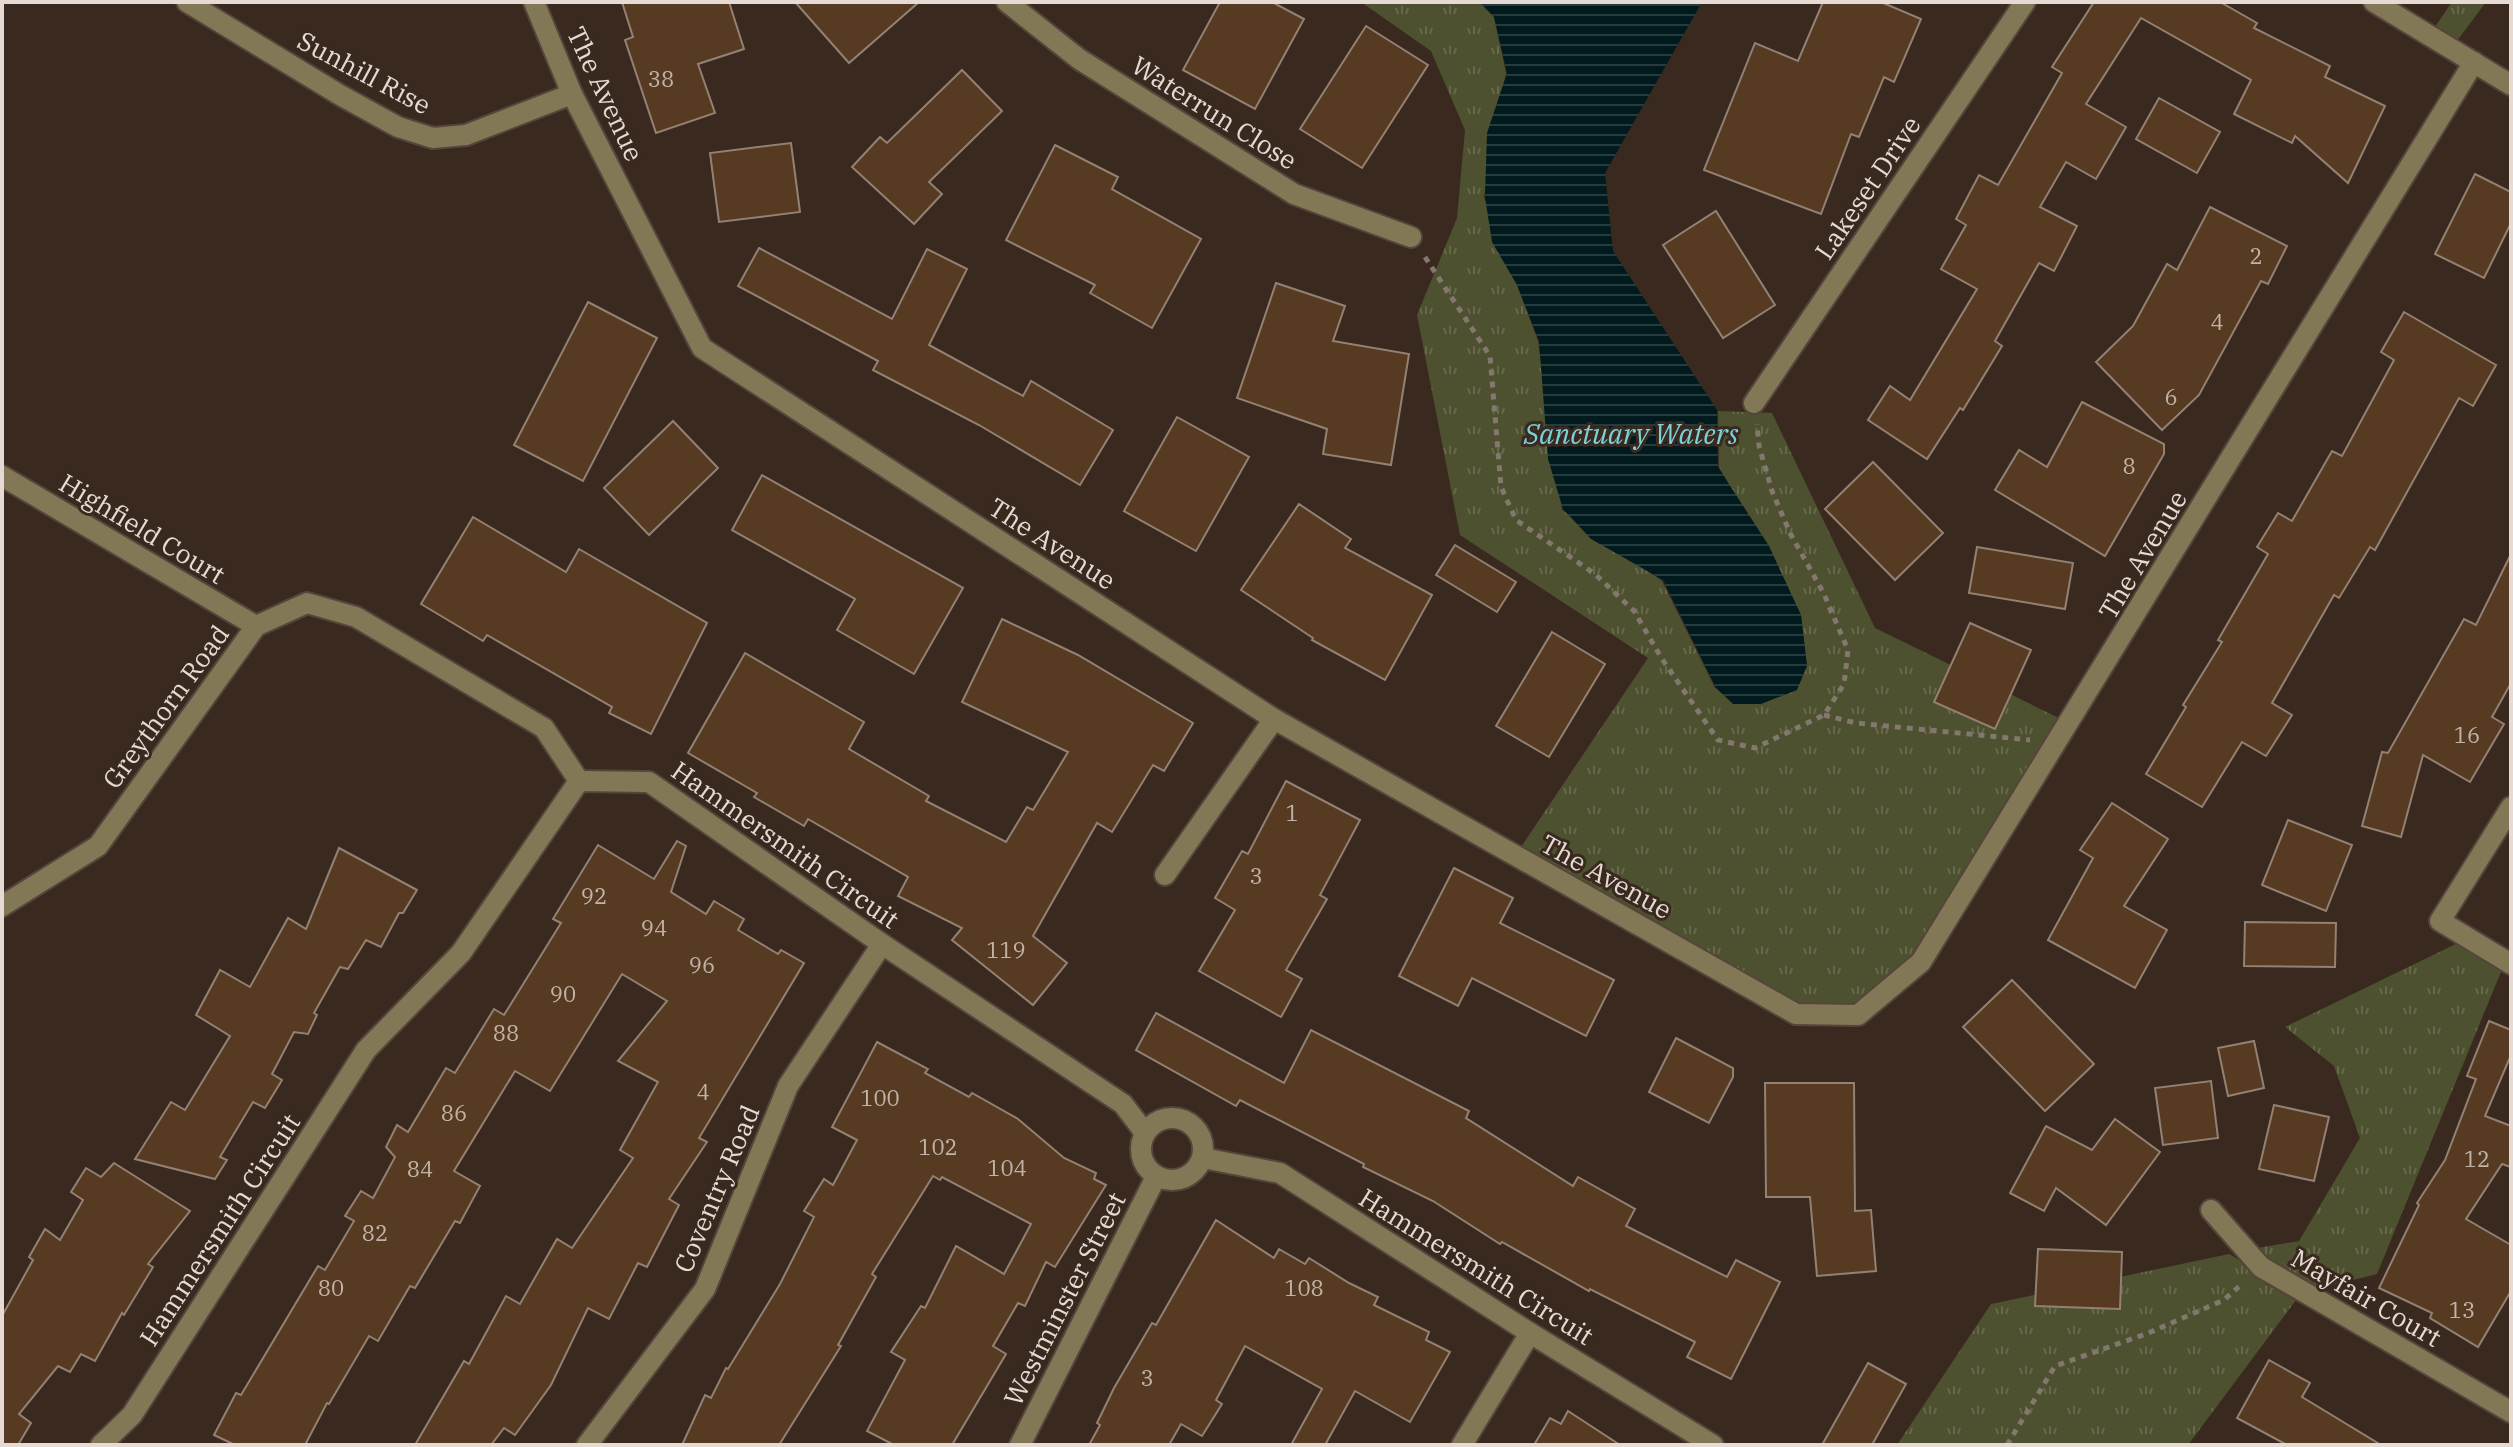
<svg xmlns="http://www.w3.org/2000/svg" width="2513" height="1447" font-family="'IBM Plex Serif',serif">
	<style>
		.grass { fill: url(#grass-tufts) }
		.water { fill: url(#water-rules) }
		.building { fill: #563a22; stroke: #938173; stroke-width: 2 }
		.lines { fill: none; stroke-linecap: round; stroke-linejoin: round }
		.minor-casing { stroke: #55453c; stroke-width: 24 }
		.path { stroke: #84776e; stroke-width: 5; stroke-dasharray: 6 6; stroke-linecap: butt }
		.minor { stroke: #837855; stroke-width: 20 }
		.labels { text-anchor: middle; stroke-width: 6; stroke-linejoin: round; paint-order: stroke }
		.number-label { font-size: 22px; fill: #c1b3a8 }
		.street-label { font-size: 26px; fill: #e5dbd4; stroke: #39291f }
		.water-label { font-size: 28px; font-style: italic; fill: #7cd2db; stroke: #39291f }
	</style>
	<defs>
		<pattern id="grass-tufts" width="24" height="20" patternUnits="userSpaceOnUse" patternTransform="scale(2)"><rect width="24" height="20" fill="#4d512f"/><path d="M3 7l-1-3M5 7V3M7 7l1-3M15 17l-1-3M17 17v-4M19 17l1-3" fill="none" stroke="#66694c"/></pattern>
		<pattern id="water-rules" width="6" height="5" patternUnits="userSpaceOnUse" patternTransform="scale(2)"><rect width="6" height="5" fill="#011a1d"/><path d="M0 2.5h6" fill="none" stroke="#263b3d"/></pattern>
	</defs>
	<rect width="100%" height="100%" fill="#39291f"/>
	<g class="grass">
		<polygon points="1361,2 1479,2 1494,17 1506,73 1484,197 1538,341 1562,510 1662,581 1715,688 1761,704 1807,666 1801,615 1719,467 1718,411 1772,413 1875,628 2069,723 1921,962 1858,1015 1796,1014 1521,847 1648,658 1460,535 1417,315 1457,218 1465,130 1431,51"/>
		<polygon points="2452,2 2486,2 2448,53 2426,40"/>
		<polygon points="2466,939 2505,962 2377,1274 2301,1293 2234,1252 2299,1241 2360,1138 2334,1066 2285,1027"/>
		<polygon points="2229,1254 2299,1296 2188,1445 1897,1445 1991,1304"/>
	</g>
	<polygon class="water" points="1480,2 1702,2 1605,173 1613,251 1717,410 1718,467 1769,546 1801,615 1807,666 1797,690 1761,704 1733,704 1716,688 1663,580 1591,539 1563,509 1548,459 1539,341 1517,285 1492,242 1485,197 1487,133 1507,73 1494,17"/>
	<g class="building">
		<polygon points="622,2 729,2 744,49 698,64 715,113 656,133 625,40 633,37"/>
		<polygon points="795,2 919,2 849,63"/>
		<polygon points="1220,2 1272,2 1304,19 1255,109 1183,70"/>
		<polygon points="1823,2 1881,2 1921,19 1894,82 1884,77 1859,137 1851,134 1821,214 1704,170 1755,43 1798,61"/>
		<polygon points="2094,2 2220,2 2257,23 2254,28 2330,66 2325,77 2385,106 2348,183 2295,136 2292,143 2234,114 2251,80 2141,18 2086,104 2126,127 2096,179 2066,162 2040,207 2077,226 2054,271 2039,263 1995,341 2002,346 1963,410 1960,408 1927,459 1868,420 1890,386 1910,400 1977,289 1941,269 1966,225 1956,219 1979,175 1998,185 2062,73 2052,67"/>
		<polygon points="1366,26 1428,65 1362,168 1300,129"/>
		<polygon points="962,70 1002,111 929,182 942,194 914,224 852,167 880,137 887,143"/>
		<polygon points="2159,98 2220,132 2197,173 2136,139"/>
		<polygon points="791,143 800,212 719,222 710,153"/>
		<polygon points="1055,145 1118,177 1112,189 1201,239 1152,328 1090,293 1095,285 1006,240"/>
		<polygon points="2475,174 2511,192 2511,223 2484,278 2435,254"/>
		<polygon points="2210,207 2287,246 2268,284 2261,281 2199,395 2162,430 2096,362 2133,326 2167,264 2177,270"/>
		<polygon points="1716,211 1775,305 1723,338 1663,245"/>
		<polygon points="759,248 892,319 927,249 967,269 929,345 1023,396 1031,381 1113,430 1080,485 979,425 873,370 878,361 738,286"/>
		<polygon points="1276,283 1345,306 1333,341 1409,354 1391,465 1323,454 1327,429 1237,398"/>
		<polygon points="588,302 657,338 583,481 514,445"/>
		<polygon points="2404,312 2496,365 2473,406 2459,398 2375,550 2370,547 2339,598 2334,595 2272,703 2292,715 2266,756 2242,742 2202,807 2146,774 2186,707 2183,705 2222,642 2218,640 2268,554 2257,547 2278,513 2292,521 2332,451 2342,456 2394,360 2381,352"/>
		<polygon points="2082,402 2164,444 2164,454 2105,556 1995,490 2019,450 2047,467"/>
		<polygon points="1177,417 1249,457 1196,551 1124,511"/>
		<polygon points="673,421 718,468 649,535 604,488"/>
		<polygon points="1873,462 1943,533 1895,580 1825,509"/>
		<polygon points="762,475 963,588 914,674 837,630 855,599 732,530"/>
		<polygon points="1299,504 1351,539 1345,548 1432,595 1385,680 1312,640 1313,638 1241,590"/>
		<polygon points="473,517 566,572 579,549 707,623 651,734 609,713 612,707 487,635 483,641 421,604"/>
		<polygon points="1455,545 1516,582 1497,612 1436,575"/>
		<polygon points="1977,547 2073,563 2065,609 1969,593"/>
		<polygon points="2511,554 2511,683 2492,717 2504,724 2470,782 2423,755 2401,837 2362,826 2382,752 2388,753 2464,619 2476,625"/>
		<polygon points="1002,619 1078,655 1193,723 1164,771 1153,765 1112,832 1097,823 1033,936 1067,963 1033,1005 952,940 962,928 898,896 908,877 808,819 804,826 754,797 757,793 688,753 745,653 864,722 849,749 929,796 926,801 1006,842 1027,807 1033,810 1068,752 962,702"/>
		<polygon points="1970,623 2031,650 1995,729 1934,702"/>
		<polygon points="1552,632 1605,664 1549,757 1496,726"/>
		<polygon points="1286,781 1360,820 1320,895 1327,899 1286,970 1302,979 1281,1017 1199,971 1235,910 1215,898 1242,851 1248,854"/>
		<polygon points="2112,803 2168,839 2124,906 2167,930 2135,988 2048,940 2093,858 2080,850"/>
		<polygon points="2288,820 2352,845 2326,911 2262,885"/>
		<polygon points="677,841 686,846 671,892 706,914 714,901 744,919 738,930 778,954 781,950 804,963 699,1138 707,1142 669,1199 679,1205 647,1267 638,1263 609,1319 588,1308 551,1385 515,1435 504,1428 491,1445 415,1445 464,1361 469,1364 506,1296 520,1304 557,1239 572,1248 633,1158 620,1150 658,1082 618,1061 667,1001 622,974 550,1091 515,1071 454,1171 480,1186 460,1223 455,1221 415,1288 410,1286 378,1341 369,1336 329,1404 327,1403 305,1445 235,1445 214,1435 236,1393 241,1395 318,1266 325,1270 354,1221 345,1216 361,1191 373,1198 395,1157 386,1147 397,1125 408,1132 446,1068 455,1073 494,1009 504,1015 561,923 553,919 598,845 654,879"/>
		<polygon points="339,848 417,890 403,913 399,913 381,947 366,940 348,969 340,967 314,1013 317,1015 308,1034 294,1032 272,1074 282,1080 265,1108 253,1102 220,1157 227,1160 215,1179 135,1159 171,1102 185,1110 230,1036 196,1015 220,970 250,987 288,918 306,929"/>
		<polygon points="1454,868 1513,898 1500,923 1614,980 1586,1036 1472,978 1458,1006 1399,976"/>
		<polygon points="2245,922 2336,923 2335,967 2244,966"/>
		<polygon points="2012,980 2094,1064 2045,1111 1963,1027"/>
		<polygon points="1156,1013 1284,1083 1311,1030 1469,1111 1466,1118 1573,1186 1578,1177 1635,1209 1626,1226 1727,1277 1736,1260 1780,1282 1731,1379 1687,1357 1695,1342 1590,1289 1589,1291 1502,1242 1500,1244 1433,1201 1363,1167 1364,1164 1240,1100 1236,1106 1136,1050"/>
		<polygon points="2489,1021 2511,1030 2511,1055 2485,1116 2511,1126 2511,1167 2502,1164 2466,1219 2511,1245 2511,1291 2478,1347 2430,1318 2432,1313 2379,1288 2419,1205 2417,1203 2445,1160 2476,1079 2467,1076"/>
		<polygon points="1676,1038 1733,1068 1733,1077 1709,1123 1649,1092"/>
		<polygon points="2254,1041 2264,1088 2228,1096 2218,1048"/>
		<polygon points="877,1042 928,1069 925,1073 969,1097 972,1093 1018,1119 1064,1158 1096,1173 1094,1179 1106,1185 1055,1267 1046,1262 1025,1306 1018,1303 993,1346 1006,1354 952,1445 894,1445 867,1431 905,1360 891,1352 921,1306 925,1308 956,1246 1004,1274 1031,1224 942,1177 940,1180 933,1176 872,1274 876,1277 838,1345 841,1346 779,1445 682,1445 705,1395 711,1398 726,1368 728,1369 780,1284 814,1217 804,1211 824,1179 833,1185 857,1140 832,1127"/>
		<polygon points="2211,1081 2218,1138 2163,1145 2155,1088"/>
		<polygon points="1765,1083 1854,1083 1855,1211 1871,1210 1876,1271 1817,1276 1810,1197 1766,1197"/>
		<polygon points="2274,1105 2329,1117 2314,1181 2259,1169"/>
		<polygon points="2115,1119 2160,1152 2106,1225 2056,1188 2044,1211 2010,1193 2046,1126 2092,1150"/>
		<polygon points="114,1163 190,1211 148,1264 153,1267 124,1315 122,1313 95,1361 81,1354 70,1372 58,1366 19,1414 31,1423 18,1445 2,1445 2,1316 33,1260 29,1257 45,1229 60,1240 83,1200 71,1192 86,1168 101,1177"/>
		<polygon points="1216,1220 1274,1258 1279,1249 1305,1264 1309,1258 1349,1283 1378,1297 1374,1305 1429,1332 1426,1340 1450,1352 1410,1422 1355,1391 1325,1445 1291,1445 1322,1389 1245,1346 1216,1400 1222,1404 1202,1436 1181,1424 1169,1445 1089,1445 1100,1425 1097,1423 1114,1388 1152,1323 1156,1325"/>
		<polygon points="2038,1249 2122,1252 2120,1309 2035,1306"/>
		<polygon points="2269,1360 2310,1383 2302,1397 2381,1445 2287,1445 2237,1418"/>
		<polygon points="1868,1363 1906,1384 1872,1445 1822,1445"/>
		<polygon points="1568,1411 1620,1445 1534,1445 1550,1418 1561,1424"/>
	</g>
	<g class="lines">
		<defs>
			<g id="minor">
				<polyline points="187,2 340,95 398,127 433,138 466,135 572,94"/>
				<polyline points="534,2 572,94 702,348 1274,719 1796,1014 1858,1015 1921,962 2474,62"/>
				<polyline points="1007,2 1079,59 1294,194 1411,237"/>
				<polyline points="2374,2 2511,85"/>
				<polyline points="1754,403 2025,2"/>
				<polyline points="2,476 256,626"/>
				<polyline points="2511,807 2440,921 2511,964"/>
				<polyline points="1165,875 1274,719"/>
				<polyline points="2,906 98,846 256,626 307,603 356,617 544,728 579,781"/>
				<circle cx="1172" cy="1149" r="31"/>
				<polyline points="1203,1158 1280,1173 1530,1333 1713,1445"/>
				<polyline points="2211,1210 2261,1267 2511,1412"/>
				<polyline points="101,1445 132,1415 366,1050 461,953 579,781 649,782 882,944 1123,1104 1145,1133"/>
				<polyline points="587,1445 705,1289 788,1086 882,944"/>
				<polyline points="1020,1445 1156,1177"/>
				<polyline points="1462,1445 1530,1333"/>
			</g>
		</defs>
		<use href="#minor" class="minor-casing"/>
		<g class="path">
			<polyline points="1425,257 1490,356 1501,487 1516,520 1595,574 1634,611 1662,659 1718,740 1755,748 1824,715 1844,684 1848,650 1824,594 1790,533 1772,491 1759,446 1757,424"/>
			<polyline points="1824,715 1856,723 2030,740"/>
			<polyline points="2007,1445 2055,1366 2146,1334 2224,1300 2243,1283"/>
		</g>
		<use href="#minor" class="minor"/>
	</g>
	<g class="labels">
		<g class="number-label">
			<text x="661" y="87">38</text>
			<text x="2256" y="264">2</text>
			<text x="2217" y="330">4</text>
			<text x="2171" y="405">6</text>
			<text x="2129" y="474">8</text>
			<text x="2467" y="743">16</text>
			<text x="1292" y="821">1</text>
			<text x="1256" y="884">3</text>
			<text x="594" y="904">92</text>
			<text x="654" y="936">94</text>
			<text x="1006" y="958">119</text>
			<text x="702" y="973">96</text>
			<text x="563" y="1002">90</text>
			<text x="506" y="1041">88</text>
			<text x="703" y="1100">4</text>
			<text x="880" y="1106">100</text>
			<text x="454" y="1121">86</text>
			<text x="938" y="1155">102</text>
			<text x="2477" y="1167">12</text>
			<text x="1007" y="1176">104</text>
			<text x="420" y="1177">84</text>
			<text x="375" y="1241">82</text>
			<text x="331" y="1296">80</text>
			<text x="1304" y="1296">108</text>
			<text x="2462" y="1318">13</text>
			<text x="1147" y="1386">3</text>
		</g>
		<g class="street-label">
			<text transform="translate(364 73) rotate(28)" y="9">Sunhill Rise</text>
			<text transform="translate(605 94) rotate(65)" y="9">The Avenue</text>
			<text transform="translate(1214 113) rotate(32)" y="9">Waterrun Close</text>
			<text transform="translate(1868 188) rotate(-56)" y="9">Lakeset Drive</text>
			<text transform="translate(142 529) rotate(31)" y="9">Highfield Court</text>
			<text transform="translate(1052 544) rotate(33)" y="9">The Avenue</text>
			<text transform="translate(2143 555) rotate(-59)" y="9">The Avenue</text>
			<text transform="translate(166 707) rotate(-54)" y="9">Greythorn Road</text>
			<text transform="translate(785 845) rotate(35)" y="9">Hammersmith Circuit</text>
			<text transform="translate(1606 877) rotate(29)" y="9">The Avenue</text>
			<text transform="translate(717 1189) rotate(-67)" y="9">Coventry Road</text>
			<text transform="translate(220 1230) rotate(-57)" y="9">Hammersmith Circuit</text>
			<text transform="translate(1476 1267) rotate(32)" y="9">Hammersmith Circuit</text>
			<text transform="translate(2366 1298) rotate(30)" y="9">Mayfair Court</text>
			<text transform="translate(1065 1299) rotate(-63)" y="9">Westminster Street</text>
		</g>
		<g class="water-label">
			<text x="1631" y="444">Sanctuary Waters</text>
		</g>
	</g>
	<rect width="2513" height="1447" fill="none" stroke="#e5dbd4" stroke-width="8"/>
</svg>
